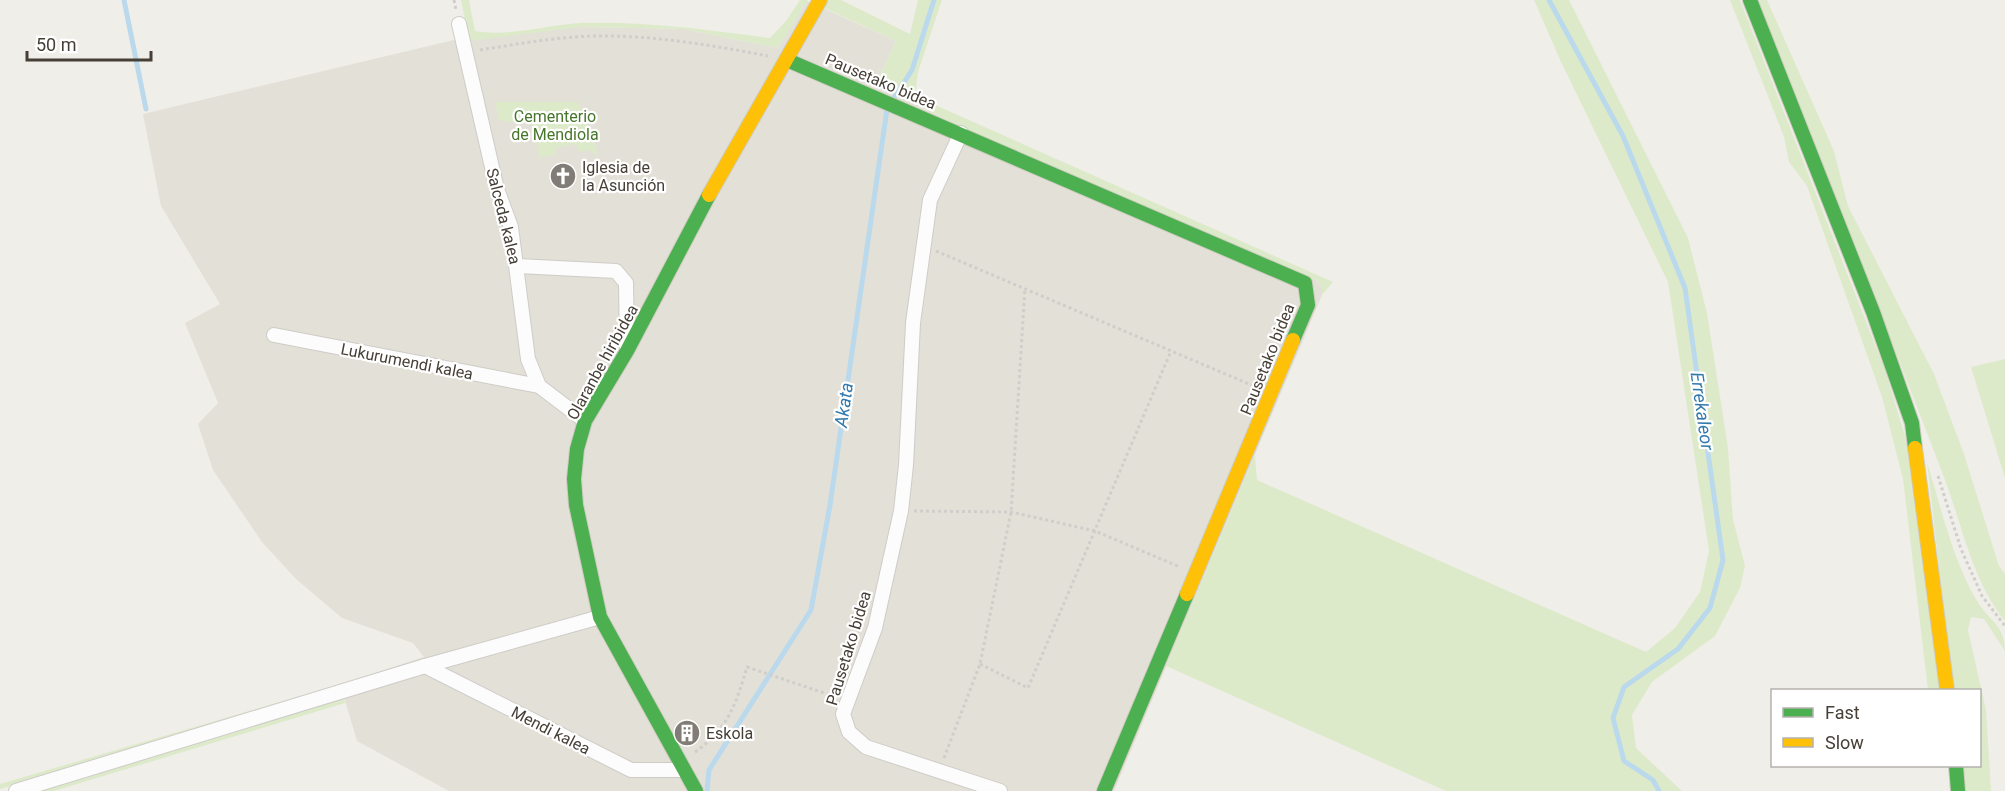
<svg xmlns="http://www.w3.org/2000/svg" width="2005" height="791" font-family="Roboto,sans-serif">
	<style>
		.residential { fill: #e3e0d7 }
		.green { fill: #ddeaca }
		.lines { fill: none; stroke-linecap: round; stroke-linejoin: round }
		.stream { stroke: #bbd9ec; stroke-width: 5 }
		.street-casing { stroke: #ceccc7; stroke-width: 16 }
		.fast-casing { stroke: #cecbc1; stroke-width: 16 }
		.slow-casing { stroke: #cecbc1; stroke-width: 16 }
		.path { stroke: #d0cecb; stroke-width: 3; stroke-dasharray: 3 3; stroke-linecap: butt }
		.street { stroke: #fdfcfc; stroke-width: 14 }
		.fast { stroke: #4caf50; stroke-width: 14 }
		.slow { stroke: #ffc107; stroke-width: 14 }
		.labels { text-anchor: middle; stroke-width: 4.5; stroke-linejoin: round; paint-order: stroke }
		.street-label { font-size: 16px; fill: #453f36; stroke: #fff }
		.park-label { font-size: 16px; fill: #47752b; stroke: #fff }
		.poi-label { font-size: 16px; fill: #453f36; stroke: #fff; text-anchor: start }
		.water-label { font-size: 18px; font-style: italic; fill: #327aae; stroke: #fff }
	</style>
	<rect width="100%" height="100%" fill="#f0eee9"/>
	<polygon class="residential" points="807,1 896,41 875,86 977,134 1316,280 1322,288 1322,295 1114,791 449,791 357,741 341,687 341,684 424,657 413,643 342,618 296,579 262,542 213,470 198,424 218,403 185,323 220,304 161,206 143,114 458,39 580,27 683,29 778,48"/>
	<g class="green">
		<path d="M 461,0 L 469,0 L 475,31 C 510,37 546,25 581,23 C 644,21 708,30 770,38 L 786,21 L 800,0 L 808,0 L 778,48 L 683,29 L 580,27 L 469,41 Z"/>
		<polygon points="826,0 841,0 910,34 918,0 942,0 918,72 915,96 1333,282 1322,295 1322,288 1316,280 977,134 875,86 896,41 822,7"/>
		<polygon points="1534,0 1569,0 1688,238 1707,313 1728,448 1733,519 1745,566 1740,588 1715,636 1652,682 1632,715 1636,748 1682,791 1446,791 1166,666 1255,455 1257,480 1646,652 1675,628 1700,592 1709,551 1668,282 1561,62"/>
		<polygon points="1730,0 1740,0 1885,370 1905,436 1939,690 1928,690 1903,479 1882,397 1807,186 1789,162 1784,137"/>
		<path d="M 1756,0 L 1767,0 L 1834,151 L 1848,206 L 1934,374 L 1964,454 L 1999,566 L 2005,574 L 2005,621 C 1972,580 1963,528 1945,480 C 1884,319 1819,160 1756,0 Z"/>
		<polygon points="495,102 578,102 599,156 589,150 579,152 576,144 555,148 556,154 540,158 531,123 499,121"/>
		<polygon points="2005,359 2005,478 1971,367"/>
		<path d="M 1927,462 C 1941,507 1952,559 1977,601 C 1989,621 2005,625 2005,651 L 1984,619 L 1971,617 L 1968,630 L 1986,710 L 1991,791 L 1965,791 L 1962,766 L 1980,766 L 1980,690 L 1953,690 Z"/>
		<polygon points="341,684 341,687 0,789 0,784"/>
		<polygon points="344,696 345,703 54,791 32,791"/>
	</g>
	<g class="lines">
		<g class="stream">
			<polyline points="124,0 146,109"/>
			<polyline points="1549,0 1623,136 1685,288 1723,560 1710,608 1678,649 1624,687 1613,718 1624,761 1653,780 1659,791"/>
			<polyline points="892,101 912,70 934,0"/>
			<polyline points="707,791 709,770 811,610 830,505 887,109"/>
		</g>
		<defs>
			<g id="street">
				<polyline points="459,24 497,189 511,227 528,359 539,386 585,421"/>
				<polyline points="961,133 930,200 913,323 906,465 901,511 875,628 843,714 849,732 866,747 1000,791"/>
				<polyline points="518,266 616,271 626,283 627,347"/>
				<polyline points="274,335 539,386"/>
				<polyline points="425,666 631,770 682,770"/>
				<polyline points="16,791 425,666 600,617"/>
			</g>
			<g id="fast">
				<polyline points="1750,0 1873,312 1912,423 1915,448"/>
				<polyline points="787,60 1305,283 1308,305 1293,340"/>
				<polyline points="1956,766 1958,791"/>
				<polyline points="696,791 600,617 576,505 574,479 577,449 585,421 627,351 709,195"/>
				<polyline points="1104,791 1187,594"/>
			</g>
			<g id="slow">
				<polyline points="709,195 820,0"/>
				<polyline points="1915,448 1947,690"/>
				<polyline points="1187,594 1293,340"/>
			</g>
		</defs>
		<use href="#street" class="street-casing"/>
		<use href="#fast" class="fast-casing"/>
		<use href="#slow" class="slow-casing"/>
		<g class="path">
			<polyline points="454,0 456,10"/>
			<path d="M 480,50 C 518,44 556,37 594,36 C 652,35 711,45 768,56"/>
			<polyline points="936,251 1256,387"/>
			<polyline points="1938,476 1961,549 1982,596 2005,626"/>
			<polyline points="914,511 1011,512 1095,531 1180,567"/>
			<polyline points="980,664 1028,688 1171,351"/>
			<path d="M 695,752 C 728,729 736,704 747,667 L 836,697"/>
			<polyline points="944,758 980,664 1011,512 1025,288"/>
		</g>
		<use href="#street" class="street"/>
		<use href="#fast" class="fast"/>
		<use href="#slow" class="slow"/>
	</g>
	<defs>
		<symbol id="church-disc" viewBox="-11 -11 22 22"><circle r="9.5" fill="#817c75" stroke="#fff"/><path d="M-1.2-6h2.4v3.5h3.3v2.4h-3.3V6h-2.4V-.1h-3.3v-2.4h3.3Z" fill="#fff"/></symbol>
		<symbol id="building-disc" viewBox="-11 -11 22 22"><circle r="9.5" fill="#817c75" stroke="#fff"/><path d="M-4-6H4V6H1V3H-1V6H-4ZM-2.5-4.3h1.7v1.8h-1.7ZM.8-4.3h1.7v1.8H.8ZM-2.5-1h1.7V.8h-1.7ZM.8-1h1.7V.8H.8Z" fill="#fff"/></symbol>
	</defs>
	<g fill-rule="evenodd">
		<use href="#church-disc" x="548" y="161" width="30" height="30"/>
		<use href="#building-disc" x="672" y="718" width="30" height="30"/>
	</g>
	<g class="labels">
		<g class="street-label">
			<text transform="translate(881 81) rotate(23)" y="6">Pausetako bidea</text>
			<text transform="translate(504 216) rotate(76)" y="6">Salceda kalea</text>
			<text transform="translate(1267 359) rotate(-68)" y="6">Pausetako bidea</text>
			<text transform="translate(407 361) rotate(11)" y="6">Lukurumendi kalea</text>
			<text transform="translate(602 362) rotate(-61)" y="6">Olaranbe hiribidea</text>
			<text transform="translate(848 648) rotate(-73)" y="6">Pausetako bidea</text>
			<text transform="translate(551 730) rotate(27)" y="6">Mendi kalea</text>
		</g>
		<g class="park-label">
			<text x="555" y="122">Cementerio<tspan x="555" dy="18">de Mendiola</tspan></text>
		</g>
		<g class="poi-label">
			<text x="582" y="173">Iglesia de<tspan x="582" dy="18">la Asunción</tspan></text>
			<text x="706" y="739">Eskola</text>
		</g>
		<g class="water-label">
			<text transform="translate(844 405) rotate(-82)" y="6">Akata</text>
			<text transform="translate(1702 411) rotate(82)" y="6">Errekaleor</text>
		</g>
	</g>
	<rect x="1771" y="689" width="210" height="78" fill="#ffffff" stroke="#b5b2af" stroke-width="1.5"/>
	<rect x="1783" y="708" width="30" height="9" fill="#4caf50" stroke="#b5b2af" stroke-width="1.5"/>
	<text x="1825" y="719" font-size="18" fill="#453f36">Fast</text>
	<rect x="1783" y="738" width="30" height="9" fill="#ffc107" stroke="#b5b2af" stroke-width="1.5"/>
	<text x="1825" y="749" font-size="18" fill="#453f36">Slow</text>
	<path d="M27 51v9h124v-9" fill="none" stroke="#453f36" stroke-width="3"/>
	<text x="36" y="51" font-size="18" fill="#453f36" stroke="#ffffff" stroke-width="4.5" paint-order="stroke">50 m</text>
</svg>
